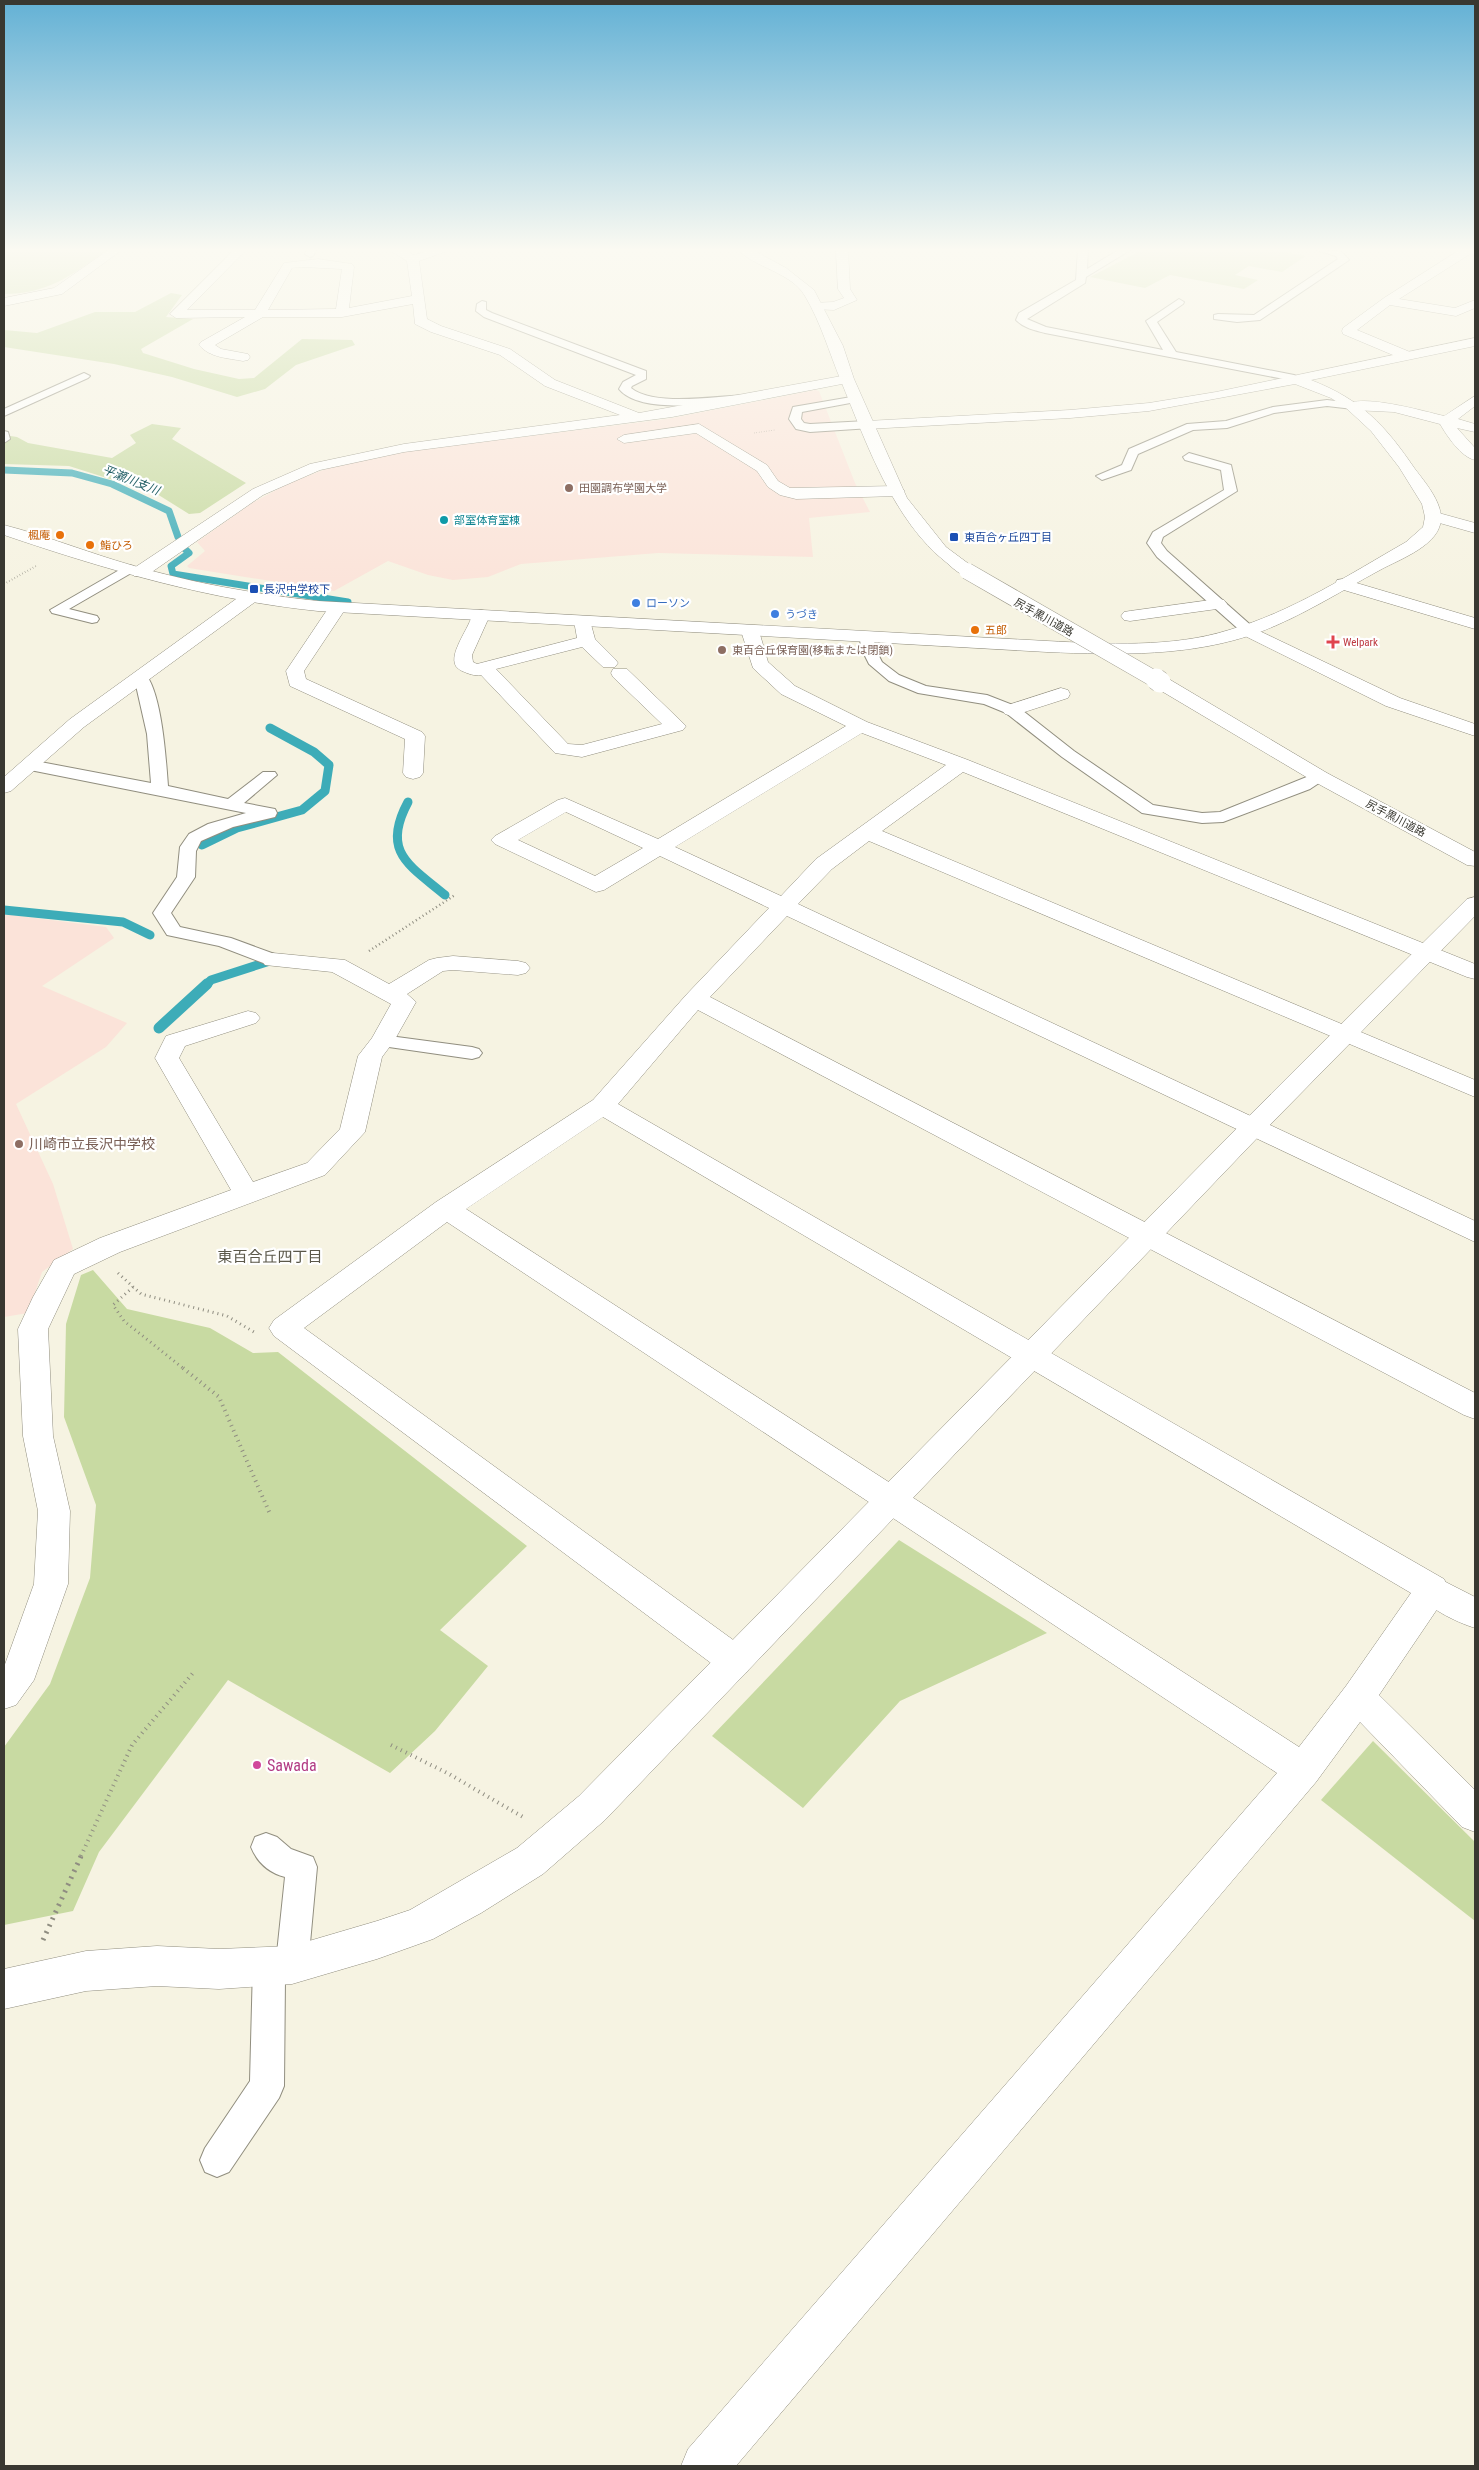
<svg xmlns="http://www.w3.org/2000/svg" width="1479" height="2470" font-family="'Roboto Condensed','Noto Sans JP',sans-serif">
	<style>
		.education { fill: #fbe3d9 }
		.green { fill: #c8daa2 }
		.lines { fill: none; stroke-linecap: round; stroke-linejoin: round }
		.stream-far2 { stroke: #3dacb8; stroke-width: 7 }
		.stream-far1 { stroke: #3dacb8; stroke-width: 9 }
		.stream { stroke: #3dacb8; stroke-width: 11 }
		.service-casing { stroke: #918e7f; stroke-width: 2 }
		.minor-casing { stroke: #918e7f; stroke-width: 1 }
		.tertiary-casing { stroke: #918e7f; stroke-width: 1 }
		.primary-casing { stroke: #918e7f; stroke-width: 1 }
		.path-far5 { stroke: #8f8d81; stroke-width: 1; stroke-dasharray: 0.5 2; stroke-linecap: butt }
		.path-far4 { stroke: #8f8d81; stroke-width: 2; stroke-dasharray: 0.5 2.5; stroke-linecap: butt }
		.path-far3 { stroke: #8f8d81; stroke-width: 2.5; stroke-dasharray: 1 3; stroke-linecap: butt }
		.path-far2 { stroke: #8f8d81; stroke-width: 3; stroke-dasharray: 1 4; stroke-linecap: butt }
		.path-far1 { stroke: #8f8d81; stroke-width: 4; stroke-dasharray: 1 4.5; stroke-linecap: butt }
		.path { stroke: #8f8d81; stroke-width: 5; stroke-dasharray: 2 5.5; stroke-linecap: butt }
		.service { fill: #fff; fill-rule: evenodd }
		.minor { fill: #fff; fill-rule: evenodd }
		.tertiary { fill: #fff; fill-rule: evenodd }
		.primary { fill: #fff; fill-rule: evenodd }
		.primary-bridge-far1-casing { stroke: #918e7f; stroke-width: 17; stroke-linecap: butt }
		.primary-bridge-casing { stroke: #918e7f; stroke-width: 22; stroke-linecap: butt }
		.primary-bridge-far1 { stroke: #fff; stroke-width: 16 }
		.primary-bridge { stroke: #fff; stroke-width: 21 }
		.education-dot { fill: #8d6e63; stroke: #fff; stroke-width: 2 }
		.culture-dot { fill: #0f9aa8; stroke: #fff; stroke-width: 2 }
		.food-dot { fill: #e8710a; stroke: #fff; stroke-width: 2 }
		.transit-dot { fill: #1a4fb4; stroke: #fff; stroke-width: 2 }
		.shop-dot { fill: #3f7fe0; stroke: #fff; stroke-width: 2 }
		.health-dot { fill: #e0444e; stroke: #fff; stroke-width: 2 }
		.hotel-dot { fill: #d1479c; stroke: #fff; stroke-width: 2 }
		.labels { text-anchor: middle; stroke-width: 4.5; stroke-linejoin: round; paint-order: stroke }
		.far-education-label { font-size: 11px; fill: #785e54; stroke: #fff; text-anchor: start }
		.far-culture-label { font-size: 11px; fill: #0d838f; stroke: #fff; text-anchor: start }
		.far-food-label { font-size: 11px; fill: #c56008; stroke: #fff; text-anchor: start }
		.far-transit-label { font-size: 11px; fill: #164399; stroke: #fff; text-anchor: start }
		.far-shop-label { font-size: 11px; fill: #366cbe; stroke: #fff; text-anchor: start }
		.far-street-label { font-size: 11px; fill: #393831; stroke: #fff }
		.far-health-label { font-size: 11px; fill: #be3a42; stroke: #fff; text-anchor: start }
		.far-water-label { font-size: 12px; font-style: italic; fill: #235f66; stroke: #fff }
		.education-label { font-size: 14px; fill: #785e54; stroke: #fff; text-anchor: start }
		.neighbourhood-label { font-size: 15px; fill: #5b584a; stroke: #fff }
		.near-hotel-label { font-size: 16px; fill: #b23c85; stroke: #fff; text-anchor: start }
	</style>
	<rect width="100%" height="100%" fill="#f6f3e2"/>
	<g class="education">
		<polygon points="815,390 819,391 855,483 870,512 809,518 813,557 658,553 521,564 488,577 453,580 428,575 388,561 334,591 189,568 187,566 205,551 197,542 252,503 289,483 334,466 400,452 667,419"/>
		<polygon points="4,914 106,927 114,938 42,986 127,1023 106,1047 16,1104 53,1184 73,1249 42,1272 28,1313 4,1317"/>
	</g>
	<g class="green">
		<path d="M 4,249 L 109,249 C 73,274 49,294 4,294 Z"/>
		<polygon points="1144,249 1269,249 1306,256 1282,272 1249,266 1235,275 1258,280 1244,289 1170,275 1145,288 1090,277"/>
		<polygon points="171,293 182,295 166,317 193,319 141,349 143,353 194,369 239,379 254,378 302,339 352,340 355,345 296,365 265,389 237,397 172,377 114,364 4,347 4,330 37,333 95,312 135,312"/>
		<polygon points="152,424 181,428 172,439 246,483 200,513 189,514 157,494 69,466 4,464 4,435 17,437 28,443 112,458 136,443 130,435"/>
		<polygon points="93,1270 127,1309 210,1328 253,1353 278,1352 527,1546 440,1630 488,1666 435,1731 390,1773 228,1680 99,1852 73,1911 4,1925 4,1747 50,1684 90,1578 96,1505 64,1417 66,1324 81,1275"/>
		<polygon points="899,1540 1047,1633 900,1701 803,1808 712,1736"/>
		<polygon points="1373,1741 1475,1842 1475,1921 1321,1800"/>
	</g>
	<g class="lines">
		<g class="stream-far2">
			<polyline points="4,470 72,473 112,484 169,511 178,537"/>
			<polyline points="185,549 189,553 171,566 173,574 348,602 348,604"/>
		</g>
		<g class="stream-far1">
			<path d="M 408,802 C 381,852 409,865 445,895"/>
			<polyline points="202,845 237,828 302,810 325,791 329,765 314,752 270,728"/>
			<polyline points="4,910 123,922 150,935"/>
			<polyline points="206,985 211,980 273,960"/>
		</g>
		<polyline class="stream" points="159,1028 207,984"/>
		<defs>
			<g id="service">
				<polygon points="308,249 317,249 313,256 310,257 305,254"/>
				<path d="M 1078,249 L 1088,249 L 1087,269 L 1120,249 L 1132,249 L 1086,277 L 1085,283 L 1027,319 L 1046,327 L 1163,350 L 1146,321 L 1179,299 L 1184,302 L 1183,304 L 1157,322 L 1176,352 L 1294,375 L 1300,378 L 1294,381 L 1045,333 C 1034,330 1024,328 1016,320 L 1019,313 L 1076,280 Z"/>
				<polygon points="1313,249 1342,252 1349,260 1260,320 1237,322 1214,319 1214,315 1218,314 1254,315 1338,259 1336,256"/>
				<path d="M 482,301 L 486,302 L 486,310 L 492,313 L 646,371 L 646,379 L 632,386 L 631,388 C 654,407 717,396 746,395 L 752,398 L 746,401 C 715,403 640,415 619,389 L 623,382 L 636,375 L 484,317 L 476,311 L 477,304 Z"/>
				<polygon points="84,373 90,376 88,378 4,416 4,409"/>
				<polygon points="857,396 861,397 861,401 802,412 801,419 804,423 810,424 867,421 871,422 873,425 871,428 810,432 796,429 789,419 793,407"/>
				<polygon points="1327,400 1353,403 1359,406 1353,409 1327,406 1274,413 1227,428 1193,430 1138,454 1131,470 1102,480 1096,476 1122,465 1129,449 1187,424 1226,421 1273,407"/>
				<polygon points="4,431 8,432 10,439 4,443"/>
				<polygon points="1189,453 1231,465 1237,491 1163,537 1161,543 1167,551 1254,628 1256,631 1254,634 1244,634 1157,557 1147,543 1153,532 1224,490 1221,470 1185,460 1183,457"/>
				<polygon points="128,565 133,566 135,569 133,572 69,609 97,616 99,619 97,622 92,623 52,613 50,610"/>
				<polygon points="867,635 874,639 875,648 882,662 899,675 926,686 987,695 1018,707 1074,751 1153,805 1202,813 1220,812 1314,774 1326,774 1328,777 1310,789 1223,822 1202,823 1142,813 1062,757 1006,713 984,704 918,693 889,681 869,664 861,648 860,639"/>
				<path d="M 138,672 L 147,676 C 162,698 166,759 168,786 L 228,799 L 263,772 L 275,772 L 277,775 L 244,803 L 275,809 L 277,813 L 275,817 L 233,827 L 201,841 L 196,851 L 195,877 L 171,913 L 180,927 L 231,938 L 280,956 L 282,960 L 280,964 L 266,964 L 219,946 L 167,935 L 153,913 L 177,877 L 180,847 L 189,834 L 208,824 L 246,813 L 30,770 L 24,768 L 22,765 L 24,762 L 30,760 L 151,783 L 147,734 L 135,681 L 130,677 Z"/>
				<polygon points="382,1035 472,1047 479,1049 482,1053 479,1057 472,1059 375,1045 372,1041 375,1037"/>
				<path d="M 266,1833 L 277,1837 L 291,1849 L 313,1857 L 317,1867 L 308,1965 L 303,1976 L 292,1981 L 285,1978 L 284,2086 L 279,2098 L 229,2172 L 217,2177 L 205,2172 L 200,2160 L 205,2148 L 250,2081 L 253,1966 L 258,1955 L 269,1950 L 277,1953 L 285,1877 C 269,1873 257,1862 251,1847 L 255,1837 Z"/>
			</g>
			<g id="minor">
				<polygon points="110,249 123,249 62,294 4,306 4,298 54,288"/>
				<path d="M 235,249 L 247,249 L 187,310 L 255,310 L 284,263 L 318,259 L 352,264 L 354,267 L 349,308 L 412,296 L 407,261 L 387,249 L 402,249 L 414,255 L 434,249 L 453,249 L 419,261 L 427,319 L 441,326 L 510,349 L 555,380 L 639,413 L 847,375 L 854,379 L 847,383 L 672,417 L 404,452 L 320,470 L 263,495 L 146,576 L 134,576 L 132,572 L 134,568 L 253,489 L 310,464 L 404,444 L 620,415 L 545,386 L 500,355 L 431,332 L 415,324 L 413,304 L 342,317 L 263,317 L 215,345 L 221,349 L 248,354 L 250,357 L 248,360 L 243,361 C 228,358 210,358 199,345 L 201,342 L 245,317 L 176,318 L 170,314 ZM 302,267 L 342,269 L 336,309 L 268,310 L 292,268 Z"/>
				<polygon points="836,249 848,249 850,289 857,300 834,310 813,309 811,306 813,303 833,302 844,298 838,289"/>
				<polygon points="1461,249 1475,249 1475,255 1470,254 1399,299 1455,308 1475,300 1475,308 1456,316 1390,305 1357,330 1410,352 1412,355 1410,358 1400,358 1343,334 1342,331 1343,328 1384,298"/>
				<path d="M 1475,396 L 1475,406 L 1458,419 L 1475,424 L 1475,432 L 1457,428 L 1475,448 L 1475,460 C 1461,457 1447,436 1440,424 L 1394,412 L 1353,410 L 1346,406 C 1357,392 1427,412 1444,416 Z"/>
				<polygon points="699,424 767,465 778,481 790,488 897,486 905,491 897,496 796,499 780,495 768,487 757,471 696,433 624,443 617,439 624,435"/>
				<polygon points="1435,512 1475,523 1475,533 1429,520 1427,517"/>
				<polygon points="1343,579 1475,618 1475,629 1337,588 1335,584 1337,580"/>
				<polygon points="249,593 255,594 258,598 255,602 84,727 11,791 4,793 4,777 70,719 243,594"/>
				<polygon points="1218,599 1224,600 1227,604 1224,608 1130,621 1124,620 1121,616 1124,612 1130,611"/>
				<polygon points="337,603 343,604 346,608 304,671 306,679 422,732 425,736 423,773 420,777 413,779 406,777 403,773 405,739 290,686 286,671 331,604"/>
				<path d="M 481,610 L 487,611 L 490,615 L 472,655 L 473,662 L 477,664 L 577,638 L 574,621 L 577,617 L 589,617 L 595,639 L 615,659 L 618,663 L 615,667 L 603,667 L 582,647 L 496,669 L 568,744 L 582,745 L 662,724 L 613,677 L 611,673 L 613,669 L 627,669 L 686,726 L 683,730 L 582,757 L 555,753 L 481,675 C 474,676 469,674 462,671 C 441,662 469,630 472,615 L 475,611 Z"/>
				<path d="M 750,626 L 756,627 L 759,631 L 768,662 L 795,686 L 867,722 L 968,760 L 1475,964 L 1475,979 L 1467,977 L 963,772 L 882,831 L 1475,1080 L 1475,1097 L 869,841 L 832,869 L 798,904 L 1475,1221 L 1475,1242 L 787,916 L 710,997 L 1475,1393 L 1475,1419 L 1464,1415 L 698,1010 L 618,1104 L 1444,1579 L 1449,1589 L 1444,1599 L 1379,1695 L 1475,1790 L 1475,1832 L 1462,1827 L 1360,1722 L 1316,1782 L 736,2466 L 681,2466 L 688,2449 L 1277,1773 L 447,1222 L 304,1328 L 747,1650 L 752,1661 L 747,1672 L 735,1676 L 723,1672 L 274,1336 L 269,1328 L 274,1320 L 436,1202 L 593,1100 L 687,994 L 769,908 L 660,856 L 604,890 L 596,892 L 495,844 L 491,840 L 495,836 L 558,800 L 565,798 L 658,839 L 846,726 L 781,694 L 753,668 L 741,631 L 744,627 ZM 862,733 L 946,765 L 816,859 L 781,896 L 675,847 ZM 566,812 L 643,848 L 595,876 L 518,840 ZM 603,1117 L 1411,1593 L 1346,1686 L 1299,1747 L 466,1209 Z"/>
				<polygon points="1249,626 1400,698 1475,724 1475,736 1386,706 1243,635 1240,631 1243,627"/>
				<polygon points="1061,688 1068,690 1070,694 1068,698 1012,716 1005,714 1002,710 1005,706"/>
				<polygon points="273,953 345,960 389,984 429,960 437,958 453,956 518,961 526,963 530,968 526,973 518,975 453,970 443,971 407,994 416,1002 394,1041 382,1057 365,1132 325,1175 120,1252 74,1274 48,1329 53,1436 70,1511 68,1584 34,1680 16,1705 4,1709 4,1667 34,1584 38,1511 23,1436 18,1329 33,1297 54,1260 100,1238 231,1190 155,1058 166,1036 248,1011 256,1013 260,1018 256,1023 185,1046 179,1058 253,1182 307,1163 340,1129 358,1056 372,1038 391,1004 332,972 265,965 261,960 265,955"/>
			</g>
			<g id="tertiary">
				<path d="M 1475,338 L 1475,346 L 1311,380 C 1362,400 1385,425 1415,469 C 1425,482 1441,501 1441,518 C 1441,545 1400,559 1380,570 C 1341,591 1302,616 1260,632 C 1192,657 1118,655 1047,652 L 318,611 C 210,600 107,570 4,535 L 4,525 C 47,536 89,553 131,565 C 192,583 255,594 318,601 L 1047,641 C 1106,644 1172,648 1229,630 C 1292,612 1350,574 1406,542 L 1423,527 L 1425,517 L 1422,504 L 1399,467 L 1371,431 L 1345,407 L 1331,398 L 1295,384 L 1149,411 L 1070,418 L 867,429 L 860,425 L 867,421 L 1070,410 L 1149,403 L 1216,392 Z"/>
				<polygon points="1475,897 1475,916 1261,1134 605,1820 543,1874 481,1913 433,1939 377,1959 292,1984 219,1989 157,1986 86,1991 4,2009 4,1969 86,1951 157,1946 219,1949 292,1946 377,1921 410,1910 517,1848 579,1796 1243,1122 1467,899"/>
				<path d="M 1432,1575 L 1475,1597 L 1475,1628 C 1456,1622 1424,1607 1415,1589 L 1420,1579 Z"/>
			</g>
			<g id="primary">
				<path d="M 737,249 L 751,249 L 786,268 L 814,290 L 843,346 L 854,379 L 907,498 L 946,547 L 973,567 L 975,571 L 973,575 C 961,577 955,570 947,563 C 893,521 866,442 841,381 C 829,352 821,323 805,296 C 791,272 755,268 737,249 Z"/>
				<polygon points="1160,676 1167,678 1327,773 1475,852 1475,866 1467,865 1313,781 1153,686 1151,682 1153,678"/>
			</g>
		</defs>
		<use href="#service" class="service-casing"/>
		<use href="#minor" class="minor-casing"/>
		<use href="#tertiary" class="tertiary-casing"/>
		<use href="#primary" class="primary-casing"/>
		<g class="path-far5">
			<polyline points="920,249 929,253"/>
			<polyline points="754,433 775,430"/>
		</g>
		<polyline class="path-far4" points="4,584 36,566"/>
		<polyline class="path-far3" points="369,951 455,895"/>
		<g class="path-far2">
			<polyline points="118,1273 141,1294 227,1316 254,1332"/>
			<polyline points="133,1287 113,1305 124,1321 184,1369"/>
		</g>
		<g class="path-far1">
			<polyline points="183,1368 219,1397 270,1514"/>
			<polyline points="391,1745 449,1774 523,1817"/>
			<polyline points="81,1856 132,1745 193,1673"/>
		</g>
		<polyline class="path" points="43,1940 82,1854"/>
		<use href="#service" class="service"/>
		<use href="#minor" class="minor"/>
		<use href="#tertiary" class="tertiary"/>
		<use href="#primary" class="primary"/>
		<defs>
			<polyline id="primary-bridge-far1" points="967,571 1158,681"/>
			<polyline id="primary-bridge" points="1156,679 1160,682"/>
		</defs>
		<use href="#primary-bridge-far1" class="primary-bridge-far1-casing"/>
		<use href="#primary-bridge" class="primary-bridge-casing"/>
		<use href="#primary-bridge-far1" class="primary-bridge-far1"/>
		<use href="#primary-bridge" class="primary-bridge"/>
	</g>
	<linearGradient id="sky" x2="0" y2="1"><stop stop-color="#63b1d5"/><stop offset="0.42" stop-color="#fbfaf2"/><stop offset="1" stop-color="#fbfaf2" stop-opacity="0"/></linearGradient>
	<rect width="1479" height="595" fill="url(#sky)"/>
	<g class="education-dot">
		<circle cx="569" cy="488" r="5"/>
		<circle cx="722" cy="650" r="5"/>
		<circle cx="19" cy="1144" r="5"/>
	</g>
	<circle class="culture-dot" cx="444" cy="520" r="5"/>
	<g class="food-dot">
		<circle cx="60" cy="535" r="5"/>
		<circle cx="90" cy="545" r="5"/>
		<circle cx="975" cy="630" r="5"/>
	</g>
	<g class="transit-dot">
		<rect x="949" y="532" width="10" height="10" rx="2.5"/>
		<rect x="249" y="584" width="10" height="10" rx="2.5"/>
	</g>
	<g class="shop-dot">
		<circle cx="636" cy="603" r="5"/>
		<circle cx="775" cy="614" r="5"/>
	</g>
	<path class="health-dot" d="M1330.5 634.5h5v5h5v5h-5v5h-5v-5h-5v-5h5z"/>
	<circle class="hotel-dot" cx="257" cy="1765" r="5"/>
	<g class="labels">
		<g class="far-education-label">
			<text x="579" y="492">田園調布学園大学</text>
			<text x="732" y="654">東百合丘保育園(移転または閉鎖)</text>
		</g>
		<g class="far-culture-label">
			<text x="454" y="524">部室体育室棟</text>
		</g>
		<g class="far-food-label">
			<text x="50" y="539" text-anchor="end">楓庵</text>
			<text x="100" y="549">鮨ひろ</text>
			<text x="985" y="634">五郎</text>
		</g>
		<g class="far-transit-label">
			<text x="964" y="541">東百合ヶ丘四丁目</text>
			<text x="264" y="593">長沢中学校下</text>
		</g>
		<g class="far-shop-label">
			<text x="646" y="607">ローソン</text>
			<text x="785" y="618">うづき</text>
		</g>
		<g class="far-street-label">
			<text transform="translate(1044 617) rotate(29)" y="4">尻手黒川道路</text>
			<text transform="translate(1396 818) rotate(28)" y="4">尻手黒川道路</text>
		</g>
		<g class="far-health-label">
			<text x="1343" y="646">Welpark</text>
		</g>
		<g class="far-water-label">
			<text transform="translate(131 480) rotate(22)" y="4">平瀬川支川</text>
		</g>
		<g class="education-label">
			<text x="29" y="1149">川崎市立長沢中学校</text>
		</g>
		<g class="neighbourhood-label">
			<text x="270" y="1262">東百合丘四丁目</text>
		</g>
		<g class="near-hotel-label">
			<text x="267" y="1771">Sawada</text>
		</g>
	</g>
	<rect width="1479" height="2470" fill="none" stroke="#393831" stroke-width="10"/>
</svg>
